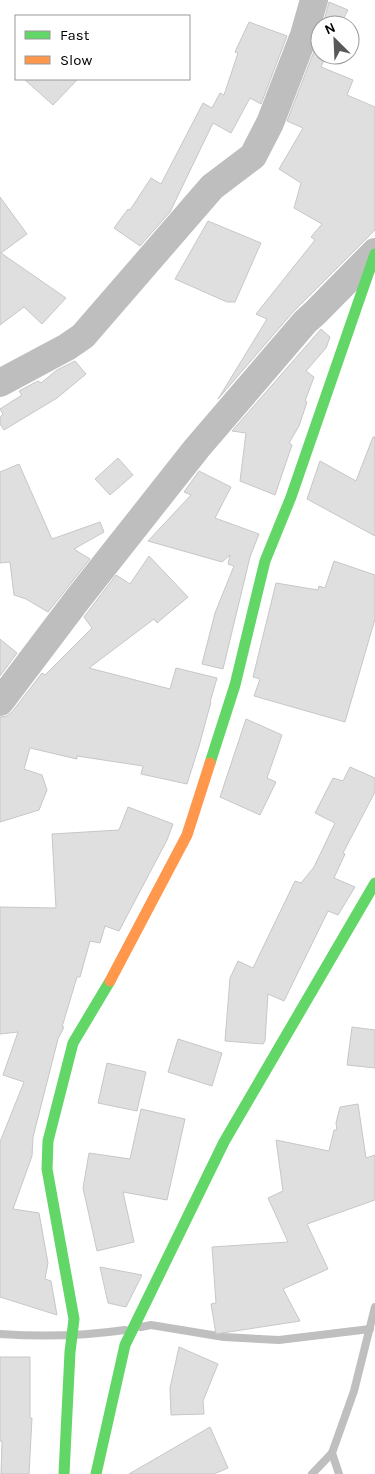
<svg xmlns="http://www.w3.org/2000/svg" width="375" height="1474" font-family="Karla,sans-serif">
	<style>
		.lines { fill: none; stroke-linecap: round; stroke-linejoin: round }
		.stream { stroke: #bfbfbf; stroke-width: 8 }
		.building { fill: #dfdfdf; stroke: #c7c7c7 }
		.street { stroke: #bebebe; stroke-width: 28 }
		.fast { stroke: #63d668; stroke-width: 11 }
		.slow { stroke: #ff974d; stroke-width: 11 }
	</style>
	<rect width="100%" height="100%" fill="#fff"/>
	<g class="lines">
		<g class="stream">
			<polyline points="141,1327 151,1325 224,1337 279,1340 370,1329"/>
			<path d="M 0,1334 C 42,1337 83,1336 125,1330"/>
			<polyline points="312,1474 332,1453"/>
			<polyline points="339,1474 332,1453 354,1391 375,1307"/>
		</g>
	</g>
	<g class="building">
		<polygon points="329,2 348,10 340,25 323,25"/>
		<polygon points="249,22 287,36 261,104 250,98 231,133 213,123 170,212 140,246 114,228 128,209 130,210 151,178 161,184 203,103 212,108 220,93 224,95 238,53 235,52"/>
		<polygon points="320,36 320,55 326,55 321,67 353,80 347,95 375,107 375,230 293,312 218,399 267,319 256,314 315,240 311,237 322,224 294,208 301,183 279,169 303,128 287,121"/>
		<polygon points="24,79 78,79 53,105"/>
		<polygon points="0,197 27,234 1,253 66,298 42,324 24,307 0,325"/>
		<polygon points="208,221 261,243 235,302 227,302 175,279"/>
		<polygon points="321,329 330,337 326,348 306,371 314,377 305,401 307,402 299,426 289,443 292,445 275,495 240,481 246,433 232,431"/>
		<polygon points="75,361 86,374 57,398 4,430 0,424 0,417 3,414 0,409 22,395 19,391 38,381 41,383 57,370"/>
		<polygon points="373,437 375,437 375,536 307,499 320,461 356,481"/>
		<polygon points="118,458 133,475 110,495 95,479"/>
		<polygon points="19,464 52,539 100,522 104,532 74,549 90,559 48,612 26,599 14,595 10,562 0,563 0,472"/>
		<polygon points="199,471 231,487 215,518 259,534 250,557 223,669 202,664 215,613 234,566 228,564 230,555 222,562 148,541 191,495 184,492"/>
		<polygon points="149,556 188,597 157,623 154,619 89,668 170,689 176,668 217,678 210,702 211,702 199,746 187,784 141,774 143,766 77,756 77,759 30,748 24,769 42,775 47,790 39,810 0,822 0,717 7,716 12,712 42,673 45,675 92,628 84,617 116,575 130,584"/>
		<polygon points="334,561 375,575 375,619 345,722 254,696 260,679 253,677 276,583 318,590 319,586 325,588"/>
		<polygon points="0,639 17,653 0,676"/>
		<polygon points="246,719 282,735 267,778 276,782 260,815 220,797"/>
		<polygon points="350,767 375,778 375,792 343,853 345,854 334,878 355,887 338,915 328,911 284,1001 268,994 265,1041 263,1044 225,1041 230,978 238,961 253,968 295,881 301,883 314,867 335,823 315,813 333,778 343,781"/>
		<polygon points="128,807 173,824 167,840 119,931 105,926 100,943 90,941 80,977 77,977 62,1027 64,1027 58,1039 33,1137 32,1156 13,1209 39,1213 48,1263 45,1279 51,1281 57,1315 0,1297 0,1142 24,1082 3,1075 18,1032 0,1034 0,907 56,908 52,834 119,830"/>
		<polygon points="352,1027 375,1030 375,1068 347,1065"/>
		<polygon points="178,1039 222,1053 212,1086 168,1072"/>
		<polygon points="107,1063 146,1072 137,1111 98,1103"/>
		<polygon points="358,1104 366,1158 375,1155 375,1200 307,1224 328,1269 283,1289 300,1321 216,1334 211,1304 216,1303 212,1247 288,1242 268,1198 283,1191 276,1140 329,1151 334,1130 337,1130 336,1123 340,1107"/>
		<polygon points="141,1109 185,1119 167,1200 123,1192 134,1242 97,1251 83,1188 89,1153 130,1159"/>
		<polygon points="100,1267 142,1275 126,1307 108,1303"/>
		<polygon points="179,1347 218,1364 203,1401 204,1414 171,1415 170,1388"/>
		<polygon points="0,1357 30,1357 30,1418 32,1418 29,1474 1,1474 2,1441 0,1441"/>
		<polygon points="210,1427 228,1468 214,1474 129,1474"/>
	</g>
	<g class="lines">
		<g class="street">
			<polyline points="0,383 67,347 83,336 212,187 253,156 270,123 304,35 314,0"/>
			<polyline points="0,702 77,600 197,448 305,322 316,312 375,252"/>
		</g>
		<g class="fast">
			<polyline points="210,763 235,685 265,561 291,497 375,254"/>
			<polyline points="64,1474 70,1352 74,1319 47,1169 48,1141 73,1043 110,981"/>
			<polyline points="96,1474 125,1345 224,1142 375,883"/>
		</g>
		<polyline class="slow" points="110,981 187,835 210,763"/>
	</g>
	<rect x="15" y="15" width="175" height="65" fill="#ffffff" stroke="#999999"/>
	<rect x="25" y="31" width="25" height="8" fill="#63d668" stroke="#999999"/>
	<text x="60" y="40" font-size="15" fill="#000000">Fast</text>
	<rect x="25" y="56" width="25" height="8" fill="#ff974d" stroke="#999999"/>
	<text x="60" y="65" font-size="15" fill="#000000">Slow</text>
	<g transform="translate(335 40) rotate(336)"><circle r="24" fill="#ffffff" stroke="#999999"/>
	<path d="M0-4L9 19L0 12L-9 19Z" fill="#595959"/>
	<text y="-8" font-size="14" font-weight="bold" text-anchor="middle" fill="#000000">N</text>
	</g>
</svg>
